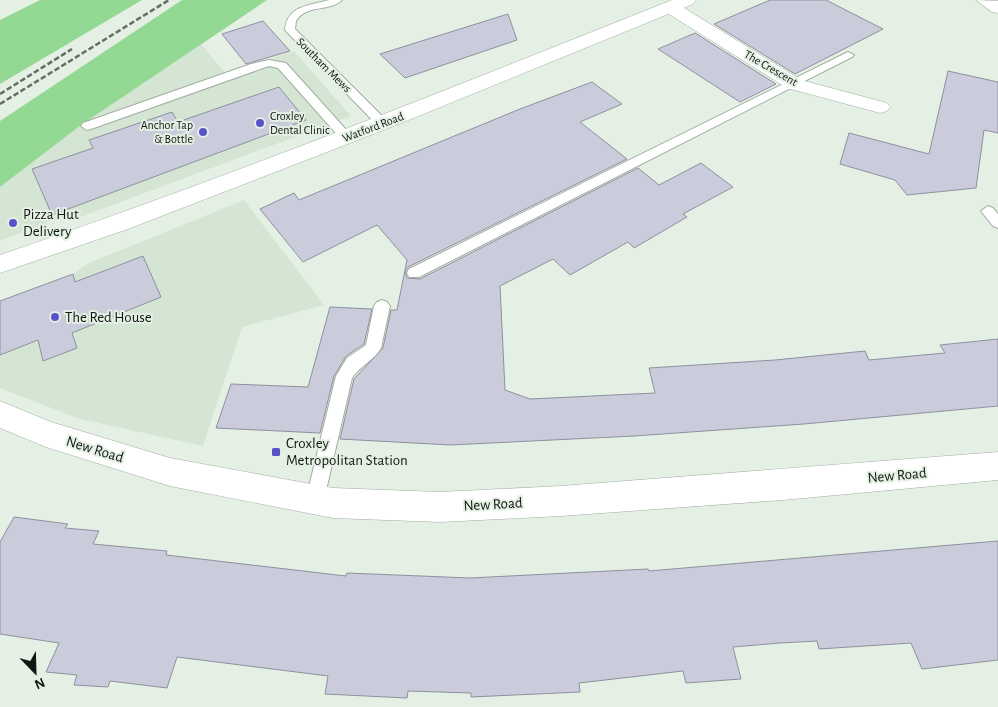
<svg xmlns="http://www.w3.org/2000/svg" width="998" height="707" font-family="'Alegreya Sans',sans-serif">
	<style>
		.built { fill: #d4e6d3 }
		.green { fill: #93d994 }
		.building { fill: #caccdb; stroke: #8e909e }
		.lines { fill: none; stroke-linecap: round; stroke-linejoin: round }
		.service-casing { stroke: #a1ada1; stroke-width: 2 }
		.minor-casing { stroke: #a1ada1; stroke-width: 1 }
		.primary-casing { stroke: #a1ada1; stroke-width: 1 }
		.service { fill: #fff; fill-rule: evenodd }
		.minor { fill: #fff; fill-rule: evenodd }
		.primary { fill: #fff; fill-rule: evenodd }
		.rail { stroke: #666d65; stroke-width: 2.5; stroke-dasharray: 5.5 2.5; stroke-linecap: butt }
		.poi-dot { fill: #5852ca; stroke: #e4f0e3; stroke-width: 2 }
		.labels { text-anchor: middle; stroke-width: 4; stroke-linejoin: round; paint-order: stroke }
		.far-street-label { font-size: 12px; fill: #121612; stroke: #e4f0e3 }
		.far-poi-label { font-size: 12px; fill: #121612; stroke: #e4f0e3; text-anchor: start }
		.poi-label { font-size: 15px; fill: #121612; stroke: #e4f0e3; text-anchor: start }
		.street-label { font-size: 15px; fill: #121612; stroke: #e4f0e3 }
	</style>
	<rect width="100%" height="100%" fill="#e4f0e3"/>
	<g class="built">
		<polygon points="201,44 226,74 294,51 351,116 75,219 72,213 0,241 0,187 81,125"/>
		<polygon points="244,200 324,305 242,327 203,446 80,419 0,388 0,301 73,274 89,263"/>
	</g>
	<g class="green">
		<polygon points="40,0 142,0 0,84 0,20"/>
		<polygon points="182,0 267,0 81,125 0,187 0,121"/>
	</g>
	<g class="building">
		<polygon points="770,0 826,0 883,29 795,74 714,24"/>
		<polygon points="508,14 517,40 405,78 380,54"/>
		<polygon points="263,21 290,51 246,64 222,34"/>
		<polygon points="695,33 776,84 740,102 658,49"/>
		<polygon points="948,71 998,82 998,133 984,130 976,188 907,195 895,180 840,164 849,133 929,154"/>
		<polygon points="592,82 622,104 580,122 627,159 408,267 405,272 407,278 420,279 638,168 659,185 701,163 733,187 683,214 687,217 634,248 628,242 570,275 553,259 500,286 505,390 530,399 655,393 649,368 775,360 865,351 869,360 945,353 940,345 998,339 998,406 804,424 634,436 450,445 340,439 354,379 383,348 391,310 397,310 407,260 377,225 303,262 260,209 294,193 299,200 520,109"/>
		<polygon points="279,87 306,120 52,215 32,169 93,148 89,140 172,112 178,122"/>
		<polygon points="143,256 161,297 72,333 77,348 43,361 38,340 0,355 0,301 73,274 75,282"/>
		<polygon points="330,307 372,309 364,344 346,356 334,376 320,433 216,428 231,384 308,387"/>
		<polygon points="14,517 68,524 65,528 99,531 93,544 167,551 166,555 346,576 347,573 470,578 648,569 649,571 998,541 998,660 922,669 911,643 819,649 817,641 780,643 733,647 741,679 686,683 683,671 579,683 580,692 471,697 471,693 408,691 407,698 325,694 328,676 177,657 167,688 110,681 108,687 74,685 77,675 46,672 59,643 0,634 0,542"/>
	</g>
	<g class="lines">
		<defs>
			<g id="service">
				<path d="M 329,0 L 342,0 C 330,12 306,4 296,21 L 295,29 L 386,120 L 388,123 L 386,126 L 378,126 L 285,30 C 287,5 309,6 329,0 Z"/>
				<polygon points="848,52 854,55 852,57 419,277 409,277 407,273 409,269"/>
				<polygon points="269,60 286,63 350,134 352,137 350,140 342,140 278,68 269,66 91,129 87,130 81,126 83,123 251,64"/>
				<polygon points="988,206 993,208 998,214 998,228 993,226 981,211"/>
				<path d="M 382,300 L 387,302 L 390,306 L 381,348 C 375,359 360,366 352,378 L 324,499 L 322,505 L 315,508 L 308,505 L 306,499 L 336,376 L 347,358 L 366,345 L 374,306 L 377,302 Z"/>
			</g>
			<g id="minor">
				<polygon points="976,0 998,1 998,13 992,12"/>
				<polygon points="670,2 676,3 801,80 887,103 890,107 887,111 880,113 787,88 664,11 661,7 664,3"/>
				<polygon points="0,401 51,422 170,458 333,488 440,492 561,486 998,452 998,480 783,500 561,516 440,522 333,518 170,486 46,447 0,428"/>
			</g>
			<path id="primary" d="M 672,0 L 696,0 L 693,4 L 389,128 L 128,229 L 0,273 L 0,255 C 227,178 449,89 672,0 Z"/>
		</defs>
		<use href="#service" class="service-casing"/>
		<use href="#minor" class="minor-casing"/>
		<use href="#primary" class="primary-casing"/>
		<use href="#service" class="service"/>
		<use href="#minor" class="minor"/>
		<use href="#primary" class="primary"/>
		<g class="rail">
			<polyline points="0,94 72,49"/>
			<polyline points="0,104 169,0"/>
		</g>
	</g>
	<g class="poi-dot">
		<circle cx="260" cy="123" r="5"/>
		<circle cx="203" cy="132" r="5"/>
		<circle cx="13" cy="223" r="5"/>
		<circle cx="55" cy="317" r="5"/>
		<rect x="271" y="447" width="10" height="10" rx="2.5"/>
	</g>
	<g class="labels">
		<g class="far-street-label">
			<text transform="translate(324 65) rotate(45)" y="4">Southam Mews</text>
			<text transform="translate(771 68) rotate(30)" y="4">The Crescent</text>
			<text transform="translate(373 127) rotate(-21)" y="4">Watford Road</text>
		</g>
		<g class="far-poi-label">
			<text x="270" y="120">Croxley<tspan x="270" dy="14">Dental Clinic</tspan></text>
			<text x="193" y="129" text-anchor="end">Anchor Tap<tspan x="193" dy="14">&amp; Bottle</tspan></text>
		</g>
		<g class="poi-label">
			<text x="23" y="219">Pizza Hut<tspan x="23" dy="17">Delivery</tspan></text>
			<text x="65" y="322">The Red House</text>
			<text x="286" y="448">Croxley<tspan x="286" dy="17">Metropolitan Station</tspan></text>
		</g>
		<g class="street-label">
			<text transform="translate(95 449) rotate(17)" y="5">New Road</text>
			<text transform="translate(897 475) rotate(-5)" y="5">New Road</text>
			<text transform="translate(493 504) rotate(-3)" y="5">New Road</text>
		</g>
	</g>
	<g transform="translate(35 672) rotate(157)" stroke="#e4f0e3" stroke-width="4" paint-order="stroke">
	<path d="M0-4L9 19L0 12L-9 19Z" fill="#121612"/>
	<text y="-8" font-size="14" font-weight="bold" text-anchor="middle" fill="#121612">N</text>
	</g>
</svg>
